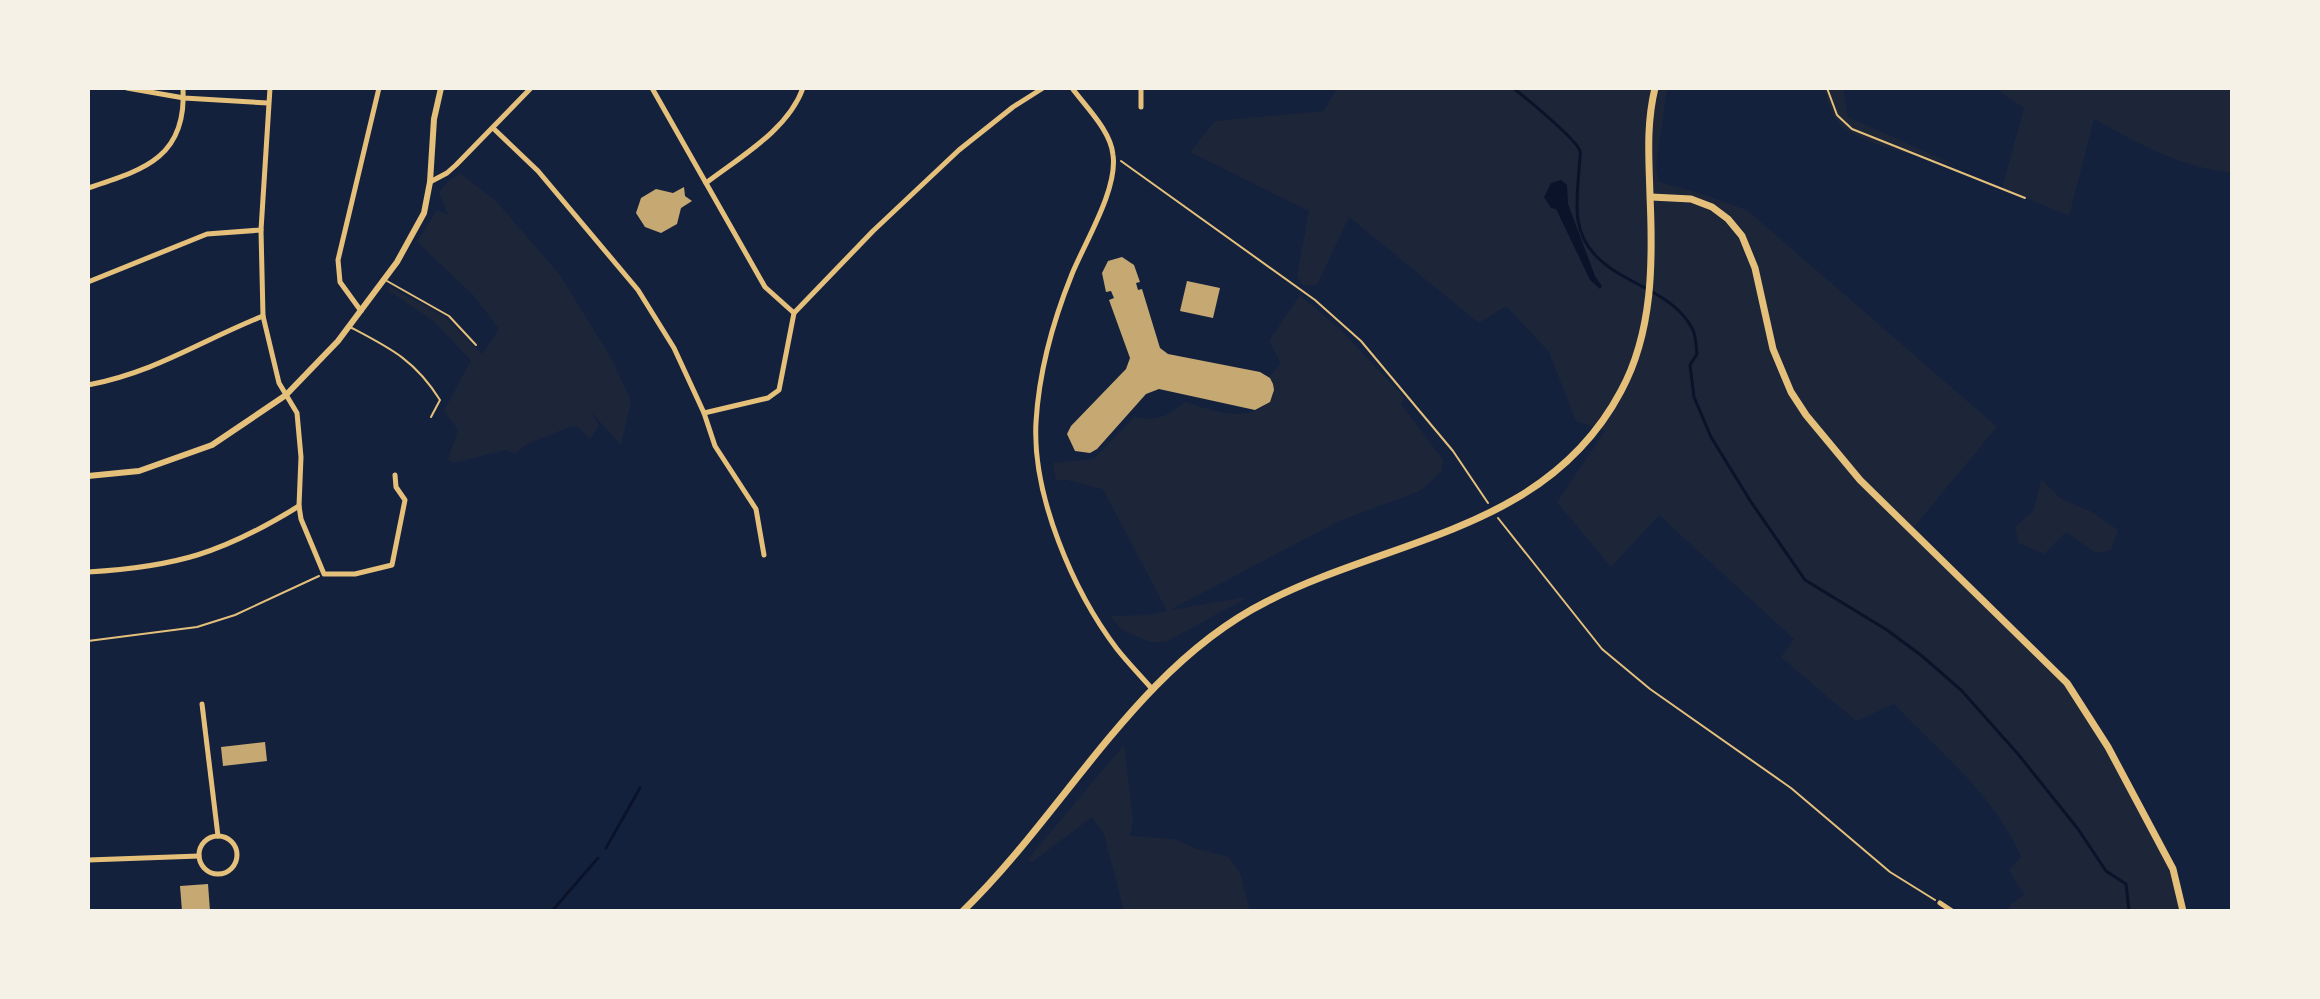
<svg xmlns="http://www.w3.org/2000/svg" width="2320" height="999" font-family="Cabin,sans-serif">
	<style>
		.green { fill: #1d2539 }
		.water { fill: #0b132b }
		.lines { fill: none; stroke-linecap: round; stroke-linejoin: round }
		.stream { stroke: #0b132b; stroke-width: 3 }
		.building { fill: #c6a872 }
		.path { stroke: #e5c07b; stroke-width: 2 }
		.service { stroke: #e5c07b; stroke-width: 2 }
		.minor { stroke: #e5c07b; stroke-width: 5 }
		.tertiary { stroke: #e5c07b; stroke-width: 6 }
		.secondary { stroke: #e5c07b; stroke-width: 7 }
	</style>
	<rect width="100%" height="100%" fill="#14213d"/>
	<g class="green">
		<path d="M 1337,88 L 1667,88 L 1656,168 L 1659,182 L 1696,192 L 1747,210 L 1997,427 L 1914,527 L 2074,687 L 2173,872 L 2181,911 L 2008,911 L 2011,904 L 2024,895 L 2009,870 L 2021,857 C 1995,796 1939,751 1894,704 L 1856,721 L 1781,657 L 1794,639 L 1659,515 L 1611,567 L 1557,502 L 1605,431 L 1576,421 L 1549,352 L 1506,306 L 1479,323 L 1349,217 L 1317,285 L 1303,285 L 1297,276 L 1309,211 L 1190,152 L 1215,121 L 1324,111 Z"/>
		<path d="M 1824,88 L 1843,88 L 1848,117 L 1955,165 C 1923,156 1869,148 1843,127 C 1831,117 1828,102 1824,88 Z"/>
		<path d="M 1994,88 L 2232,88 L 2232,173 C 2177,166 2142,145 2094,119 L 2069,216 L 2002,188 L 2024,108 Z"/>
		<polygon points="460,173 496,201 560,275 611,358 631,401 621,445 591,412 599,425 590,439 579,428 572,426 527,444 515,453 505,450 453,463 448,459 458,430 444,410 471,361 436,323 388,290 390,287 444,316 482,354 499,329 473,295 417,242 437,210 448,215 439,193 447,182"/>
		<path d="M 1300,295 L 1341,330 L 1404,397 L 1401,404 L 1443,460 L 1441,472 L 1420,491 L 1339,521 L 1170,610 L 1248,597 L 1166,642 L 1150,642 L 1122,630 L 1110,616 L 1147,615 L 1167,611 L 1103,489 C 1088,487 1071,478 1056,480 L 1053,463 L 1094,459 L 1134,417 C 1156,422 1168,416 1185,402 C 1214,411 1256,427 1274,394 L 1269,377 L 1281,363 L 1269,341 Z"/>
		<polygon points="2041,479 2061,499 2090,511 2118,530 2111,550 2096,553 2066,532 2044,554 2019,543 2015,527 2034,510"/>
		<polygon points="1124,745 1133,819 1130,836 1174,839 1197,849 1229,857 1240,873 1250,911 1124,911 1104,834 1092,817 1032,862 1028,859"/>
	</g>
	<polygon class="water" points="1561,180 1567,185 1568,204 1595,276 1602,286 1600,289 1590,280 1556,209 1551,208 1544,197 1551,183"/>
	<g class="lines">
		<g class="stream">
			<path d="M 1513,88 C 1525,97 1577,140 1580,151 C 1581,156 1579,164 1579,169 C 1577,202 1571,230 1596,256 C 1625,286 1674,291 1693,330 C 1696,336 1696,347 1697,354 L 1690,365 L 1694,397 L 1711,437 L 1751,502 L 1805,580 L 1887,630 L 1922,656 L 1961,690 L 2018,754 L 2078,829 L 2106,871 L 2126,884 L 2129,911"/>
			<polyline points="606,848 640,788"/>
			<polyline points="552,911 598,858"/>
		</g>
	</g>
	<g class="building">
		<polygon points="684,187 685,196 692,201 681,208 677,224 661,233 645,227 636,213 641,198 656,189 673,193"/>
		<polygon points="1122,257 1134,265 1140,282 1136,283 1138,290 1142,289 1160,348 1168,354 1260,372 1270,378 1273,384 1274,390 1270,402 1255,410 1159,389 1146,394 1097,449 1090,453 1075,451 1067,434 1071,426 1126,369 1130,358 1109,300 1114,298 1111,291 1106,292 1102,273 1108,261"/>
		<polygon points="1187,281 1220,288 1213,318 1180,311"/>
		<polygon points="265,742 267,761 223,766 221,747"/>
		<polygon points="208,884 210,911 182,911 180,886"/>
	</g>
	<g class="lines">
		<g class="path">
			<polyline points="1121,161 1315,300 1361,341 1453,451 1488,503"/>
			<polyline points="1498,518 1602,649 1650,689 1791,788 1890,872 1935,900"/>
			<polyline points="88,641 197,627 235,615 319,576"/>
		</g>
		<g class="service">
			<polyline points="1827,88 1837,115 1852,129 2025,198"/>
			<polyline points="387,281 449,316 476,345"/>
			<path d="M 350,327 C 390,348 415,360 440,400 L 431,417"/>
		</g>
		<g class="minor">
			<polyline points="127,88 184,98 268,103"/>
			<polyline points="270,88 261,230 263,316 279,383 297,413 301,457 299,506 301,519 324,574 355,574 392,565 405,500 396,487 395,475"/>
			<polyline points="652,88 765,287 794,313"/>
			<path d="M 1072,88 C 1086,107 1111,131 1113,155 C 1118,189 1085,242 1072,274 C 1053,321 1039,371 1036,422 C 1032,495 1073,591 1117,649 C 1128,663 1141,676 1153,690"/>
			<polyline points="1141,107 1141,88"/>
			<polyline points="494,129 538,171 638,290 674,348 704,413 715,446 756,509 764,555"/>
			<polyline points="430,182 447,173 456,165 531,88"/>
			<path d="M 706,183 C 740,157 788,130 803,88"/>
			<path d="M 88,188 C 143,170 187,158 183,88"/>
			<polyline points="88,282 207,234 261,230"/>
			<polyline points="361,311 340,282 338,260 379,88"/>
			<path d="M 88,385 C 156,372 200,341 263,316"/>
			<polyline points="704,413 768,398 779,390 794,313 873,231 959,150 1013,107 1043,88"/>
			<path d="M 88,572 C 176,567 223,553 299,506"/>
			<polyline points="202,704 218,836"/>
			<circle cx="218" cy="855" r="19"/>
			<polyline points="88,860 199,856"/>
			<polyline points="1940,903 1952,911"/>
		</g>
		<polyline class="tertiary" points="88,476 139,471 212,445 286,395 338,341 397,262 424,213 430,182 434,119 441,88"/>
		<g class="secondary">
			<polyline points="1651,197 1691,199 1712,207 1728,219 1742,236 1755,268 1773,349 1791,392 1806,415 1860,480 2067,683 2108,747 2173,869 2183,911"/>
			<path d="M 963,911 C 1065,812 1137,667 1266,602 C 1393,537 1547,531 1621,391 C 1653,332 1653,262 1650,196 C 1649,159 1646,125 1655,88"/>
		</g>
	</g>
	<rect width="2320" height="999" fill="none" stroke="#f6f1e7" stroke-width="180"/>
</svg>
